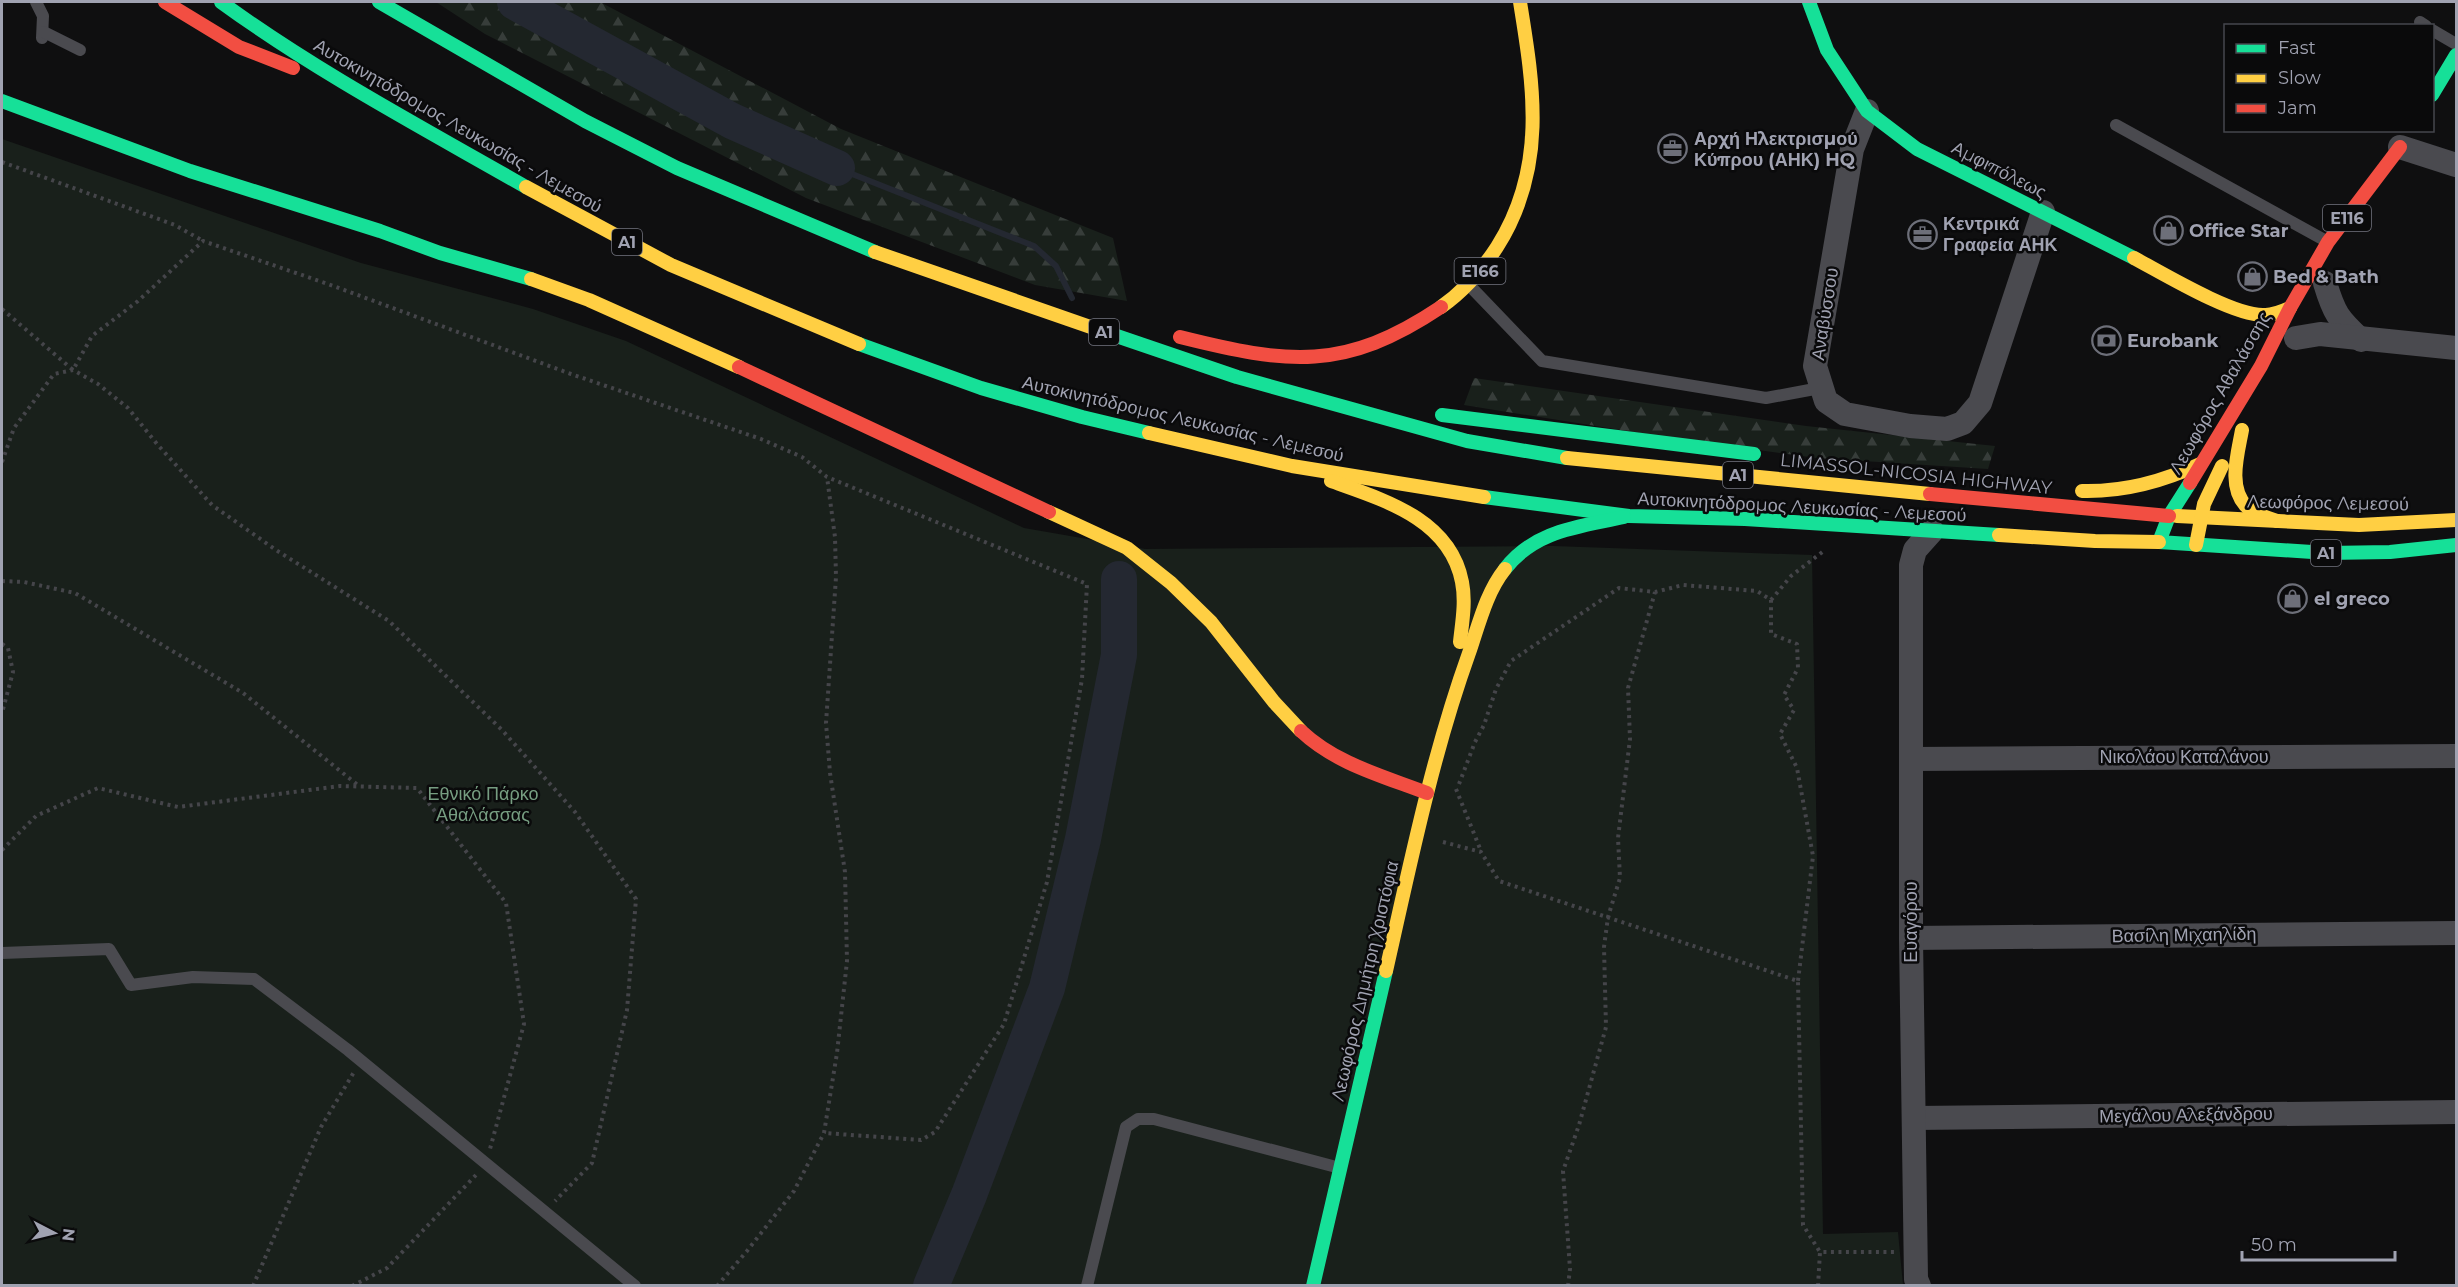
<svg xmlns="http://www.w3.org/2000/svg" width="2458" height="1287" font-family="Montserrat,sans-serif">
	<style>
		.forest { fill: url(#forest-firs) }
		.park { fill: #19201b }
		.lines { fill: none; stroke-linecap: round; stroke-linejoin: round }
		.stream { stroke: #242831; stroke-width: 6 }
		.river { stroke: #242831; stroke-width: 36 }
		.path { stroke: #45454a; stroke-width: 4; stroke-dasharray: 3 4.5; stroke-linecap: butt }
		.lane { stroke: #4a4a4f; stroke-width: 12 }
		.street { stroke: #4a4a4f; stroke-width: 24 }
		.fast { stroke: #16e098; stroke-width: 14 }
		.slow { stroke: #ffcf43; stroke-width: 14 }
		.jam { stroke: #f24e42; stroke-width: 14 }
		.labels { text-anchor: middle; stroke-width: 5; stroke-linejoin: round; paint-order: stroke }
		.shield { fill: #0a0a0b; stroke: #73747f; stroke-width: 1.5 }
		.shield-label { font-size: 16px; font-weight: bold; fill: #a0a2b1 }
		.street-label { font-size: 18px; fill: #a0a2b1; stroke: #0a0a0b }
		.poi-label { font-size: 18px; font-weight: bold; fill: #a0a2b1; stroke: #0a0a0b; text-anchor: start }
		.park-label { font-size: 18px; fill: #769d81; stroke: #0a0a0b }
	</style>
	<defs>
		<pattern id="forest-firs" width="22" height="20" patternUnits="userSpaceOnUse" patternTransform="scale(1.5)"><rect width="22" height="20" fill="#19201b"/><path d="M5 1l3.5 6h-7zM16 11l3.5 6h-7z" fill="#373d3a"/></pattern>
	</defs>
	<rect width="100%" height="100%" fill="#0f0f10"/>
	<g class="forest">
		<polygon points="436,2 600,2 841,129 1113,238 1127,301 1035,285 806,198 485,34"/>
		<polygon points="1474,378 1806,426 1995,446 1988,469 1817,458 1671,438 1464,405"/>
	</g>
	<polygon class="park" points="2,139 361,263 533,309 626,341 1024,528 1145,549 1553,546 1812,555 1823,1234 1898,1232 1903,1285 2,1286"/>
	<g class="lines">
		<polyline class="stream" points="837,168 1034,246 1056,266 1072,298"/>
		<g class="river">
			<polyline points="515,2 732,121 837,168"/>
			<polyline points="931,1286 969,1195 1047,988 1083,839 1119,655 1119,579"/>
		</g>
		<g class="path">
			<polyline points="2,162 175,225 203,241"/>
			<polyline points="2,309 73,370 92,336 138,301 203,241 328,284 571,374 761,439 802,457 827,477 1087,584 1082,679 1047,882 1004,1024 935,1132 921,1140 824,1133"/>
			<polyline points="2,462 14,428 54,374 73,370 98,384 128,408 157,444 212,505 276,550 389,621 502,730 575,812 636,899 627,1010 592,1163 555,1201"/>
			<polyline points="2,581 24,582 75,593 243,693 359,786"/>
			<polyline points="1771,600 1791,576 1825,550"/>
			<polyline points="2,644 8,648 13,672 2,713"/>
			<polyline points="1459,784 1475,742 1484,725 1496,689 1511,661 1619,588 1655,592 1683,585 1757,591 1771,600 1771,634 1797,644 1798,668 1784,695 1794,710 1780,734 1797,768 1813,856 1798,981"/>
			<polyline points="1456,789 1481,851"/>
			<polyline points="1443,842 1481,852 1499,881 1798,981 1803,1225 1820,1252"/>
			<polyline points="2,850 36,816 98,788 178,807 340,786 417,788 506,903 524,1024 490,1149"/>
			<polyline points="253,1286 321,1127 354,1072"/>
			<polyline points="352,1286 387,1268 476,1175"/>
			<polyline points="717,1286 747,1251 794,1191 824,1133 837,1053 847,961 845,872 830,773 826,723 836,577 835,537 827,477"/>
			<polyline points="1568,1286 1570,1269 1563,1171 1579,1125 1606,1027 1604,947 1608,917 1620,878 1618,838 1630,739 1628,688 1655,592"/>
			<polyline points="1818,1286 1820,1252 1894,1252"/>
		</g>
		<g class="lane">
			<polyline points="36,2 43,16 42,38"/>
			<polyline points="2420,22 2426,26"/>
			<polyline points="2432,30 2456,44"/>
			<polyline points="44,32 80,50"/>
			<polyline points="2116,125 2328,242"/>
			<polyline points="1468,284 1542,361 1766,398 1820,388"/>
			<polyline points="2,953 109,949 131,985 193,977 254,979 348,1050 635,1286"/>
			<polyline points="1087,1286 1126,1127 1138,1119 1154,1119 1340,1168"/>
		</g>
		<g class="street">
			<polyline points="1867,111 1852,149 1815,366 1826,401 1845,414 1910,426 1947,429 1963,423 1980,403 2043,212"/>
			<polyline points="2400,147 2456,165"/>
			<path d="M 2325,283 C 2334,313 2338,319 2361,340"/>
			<polyline points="2296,338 2320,334 2456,348"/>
			<polyline points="1911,759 2456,756"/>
			<polyline points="1911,938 2456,933"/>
			<polyline points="1915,1118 2456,1112"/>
			<polyline points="1919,1286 1916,1279 1911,938 1911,565 1915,550 1932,531"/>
		</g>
		<g class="fast">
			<path d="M 221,2 C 317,72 423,128 526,187"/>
			<polyline points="379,2 585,121 677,168 875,252"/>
			<polyline points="1809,2 1827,50 1867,111 1917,149 2134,258"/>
			<polyline points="2432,95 2456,55"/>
			<polyline points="2,101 190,171 380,231 440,253 531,279"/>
			<polyline points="1102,331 1237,377 1467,441 1567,458"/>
			<polyline points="859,344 981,388 1082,417 1149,433"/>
			<polyline points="1442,415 1754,454"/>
			<polyline points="2190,483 2169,516 2159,542 2327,553 2390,552 2456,545"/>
			<polyline points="1484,497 1629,516 1745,519 1999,535"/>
			<path d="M 1505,569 C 1535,530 1579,527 1624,517"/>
			<polyline points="1313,1286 1386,971"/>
		</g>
		<g class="slow">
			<polyline points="526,187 671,265 859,344"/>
			<polyline points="875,252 1102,331"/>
			<path d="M 2134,258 C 2164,274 2232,315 2263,315 C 2272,316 2281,312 2290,308"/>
			<polyline points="531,279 589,300 739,367"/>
			<path d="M 1441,307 C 1464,291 1482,270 1497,247 C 1547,168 1534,88 1520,2"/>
			<path d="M 2242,430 C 2238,453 2227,488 2247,507 C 2255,515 2267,517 2277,521"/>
			<polyline points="1149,433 1292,466 1484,497"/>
			<polyline points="1567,458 1930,494"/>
			<path d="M 1331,481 C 1384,500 1450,519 1462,582 C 1466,602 1462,623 1460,642"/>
			<path d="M 2082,491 C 2125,492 2162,482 2200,464"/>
			<polyline points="1049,512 1127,548 1171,583 1211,622 1274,702 1301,731"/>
			<polyline points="2177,516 2359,525 2456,520"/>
			<polyline points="1999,535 2095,541 2159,542"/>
			<polyline points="2196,545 2204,504 2222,466"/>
			<path d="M 1386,971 C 1410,865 1432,756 1469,653 C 1479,624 1486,593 1505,569"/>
		</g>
		<g class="jam">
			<polyline points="165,2 239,47 293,68"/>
			<path d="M 1180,337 C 1288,364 1344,372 1441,307"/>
			<polyline points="739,367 1049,512"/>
			<polyline points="2190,483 2261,366 2290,308 2328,242 2400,147"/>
			<polyline points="1930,494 2169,516"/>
			<path d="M 1301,731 C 1336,764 1383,776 1427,793"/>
		</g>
	</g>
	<defs>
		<symbol id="office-ring" viewBox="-11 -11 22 22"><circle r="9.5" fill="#0a0a0b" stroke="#6d6f79" stroke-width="1.5"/><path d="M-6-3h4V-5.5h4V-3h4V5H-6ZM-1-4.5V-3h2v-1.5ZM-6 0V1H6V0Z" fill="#6d6f79"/></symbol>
		<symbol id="shop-ring" viewBox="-11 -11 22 22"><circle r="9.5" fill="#0a0a0b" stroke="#6d6f79" stroke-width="1.5"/><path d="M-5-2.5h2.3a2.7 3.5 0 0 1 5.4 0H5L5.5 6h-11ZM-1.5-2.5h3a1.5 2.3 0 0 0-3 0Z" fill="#6d6f79"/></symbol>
		<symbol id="bank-ring" viewBox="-11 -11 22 22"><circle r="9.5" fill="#0a0a0b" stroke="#6d6f79" stroke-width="1.5"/><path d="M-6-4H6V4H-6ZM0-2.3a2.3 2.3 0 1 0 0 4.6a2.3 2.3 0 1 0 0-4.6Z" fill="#6d6f79"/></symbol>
	</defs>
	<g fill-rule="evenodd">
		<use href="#office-ring" x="1656" y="132" width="33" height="33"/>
		<use href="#shop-ring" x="2152" y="214" width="33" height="33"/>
		<use href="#office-ring" x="1906" y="218" width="33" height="33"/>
		<use href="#shop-ring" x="2236" y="260" width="33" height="33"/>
		<use href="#bank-ring" x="2090" y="324" width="33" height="33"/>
		<use href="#shop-ring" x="2276" y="582" width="33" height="33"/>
	</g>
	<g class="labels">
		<g class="shield">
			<rect x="2323" y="205" width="48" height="26" rx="4.5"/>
			<rect x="612" y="229" width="30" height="26" rx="4.5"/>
			<rect x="1454.5" y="258" width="51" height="26" rx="4.5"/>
			<rect x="1089" y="319" width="30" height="26" rx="4.5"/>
			<rect x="1723" y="462" width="30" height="26" rx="4.5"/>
			<rect x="2311" y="540" width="30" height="26" rx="4.5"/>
		</g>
		<g class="shield-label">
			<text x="2347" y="224">E116</text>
			<text x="627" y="248">A1</text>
			<text x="1480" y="277">E166</text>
			<text x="1104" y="338">A1</text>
			<text x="1738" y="481">A1</text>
			<text x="2326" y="559">A1</text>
		</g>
		<g class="street-label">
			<text transform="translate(458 126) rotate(30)" y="6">Αυτοκινητόδρομος Λευκωσίας - Λεμεσού</text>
			<text transform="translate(1999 170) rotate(27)" y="6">Αμφιπόλεως</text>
			<text transform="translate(1825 314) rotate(-81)" y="6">Αναβύσσου</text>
			<text transform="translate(2220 393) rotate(-60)" y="6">Λεωφόρος Αθαλάσσης</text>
			<text transform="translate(1183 419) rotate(13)" y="6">Αυτοκινητόδρομος Λευκωσίας - Λεμεσού</text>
			<text transform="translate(1916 474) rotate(6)" y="6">LIMASSOL-NICOSIA HIGHWAY</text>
			<text transform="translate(2328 503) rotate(1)" y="6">Λεωφόρος Λεμεσού</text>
			<text transform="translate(1802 507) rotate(3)" y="6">Αυτοκινητόδρομος Λευκωσίας - Λεμεσού</text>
			<text x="2184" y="763">Νικολάου Καταλάνου</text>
			<text transform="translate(1911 922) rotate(-90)" y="6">Ευαγόρου</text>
			<text transform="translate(2184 935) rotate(-1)" y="6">Βασίλη Μιχαηλίδη</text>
			<text transform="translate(1365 981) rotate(-77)" y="6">Λεωφόρος Δημήτρη Χριστόφια</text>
			<text transform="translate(2186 1115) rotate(-1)" y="6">Μεγάλου Αλεξάνδρου</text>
		</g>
		<g class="poi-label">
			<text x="1694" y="145">Αρχή Ηλεκτρισμού<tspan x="1694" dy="21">Κύπρου (ΑΗΚ) HQ</tspan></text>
			<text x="1943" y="230">Κεντρικά<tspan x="1943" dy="21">Γραφεία ΑΗΚ</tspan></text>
			<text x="2189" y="237">Office Star</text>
			<text x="2273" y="283">Bed &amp; Bath</text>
			<text x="2127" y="347">Eurobank</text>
			<text x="2314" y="605">el greco</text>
		</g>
		<g class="park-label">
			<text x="483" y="800">Εθνικό Πάρκο<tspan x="483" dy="21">Αθαλάσσας</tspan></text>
		</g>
	</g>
	<rect width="2458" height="1287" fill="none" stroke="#a0a2b1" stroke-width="6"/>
	<rect x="2224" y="24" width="210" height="108" fill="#0a0a0b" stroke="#46474d" stroke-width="1.5"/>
	<rect x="2236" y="44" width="30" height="9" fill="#16e098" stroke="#46474d" stroke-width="1.5"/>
	<text x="2278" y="54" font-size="18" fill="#a0a2b1">Fast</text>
	<rect x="2236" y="74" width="30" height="9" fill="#ffcf43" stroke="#46474d" stroke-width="1.5"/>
	<text x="2278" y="84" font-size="18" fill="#a0a2b1">Slow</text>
	<rect x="2236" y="104" width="30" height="9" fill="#f24e42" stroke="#46474d" stroke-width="1.5"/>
	<text x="2278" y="114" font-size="18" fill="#a0a2b1">Jam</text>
	<g transform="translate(54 1233) rotate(97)" stroke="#0a0a0b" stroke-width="4.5" paint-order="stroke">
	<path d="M0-4.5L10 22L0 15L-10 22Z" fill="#a0a2b1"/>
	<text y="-9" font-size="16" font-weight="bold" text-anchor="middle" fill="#a0a2b1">N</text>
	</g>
	<path d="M2242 1251v9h153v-9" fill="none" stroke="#a0a2b1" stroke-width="3"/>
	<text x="2251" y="1251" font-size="18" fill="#a0a2b1" stroke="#0a0a0b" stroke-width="4.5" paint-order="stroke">50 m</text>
</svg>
